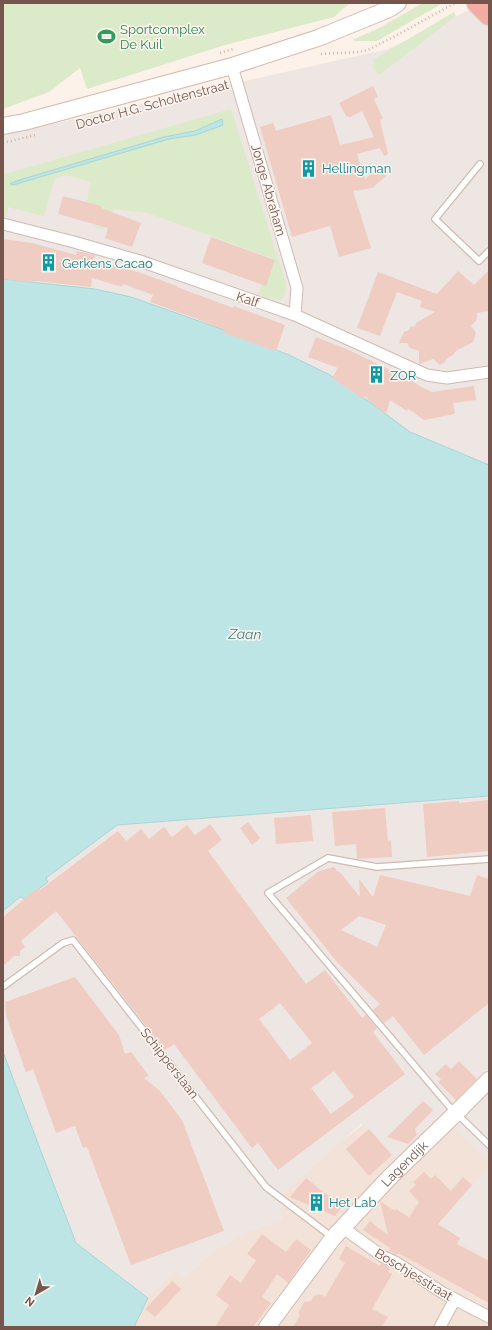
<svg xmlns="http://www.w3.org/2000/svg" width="492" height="1330" font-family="Raleway,sans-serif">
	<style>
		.residential { fill: #f3e2d8 }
		.industrial { fill: #ede6e2 }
		.green { fill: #dbeac8 }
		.water { fill: #bee5e5; stroke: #a5d7d6 }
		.building { fill: #f0cdc2; fill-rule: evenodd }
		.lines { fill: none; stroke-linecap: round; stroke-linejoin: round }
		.lane-casing { stroke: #d0bab1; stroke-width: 8 }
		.street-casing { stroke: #d0bab1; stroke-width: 13 }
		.secondary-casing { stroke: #d3b9af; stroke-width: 18 }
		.highway-casing { stroke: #d9cfcd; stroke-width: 22 }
		.path { stroke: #d6b0a5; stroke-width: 2.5; stroke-dasharray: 1 3; stroke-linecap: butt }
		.lane { stroke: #fff; stroke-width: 5.5 }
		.street { stroke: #fff; stroke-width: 11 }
		.secondary { stroke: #fff; stroke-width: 16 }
		.highway { stroke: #f3aba3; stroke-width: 20 }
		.labels { text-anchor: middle; stroke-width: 3; stroke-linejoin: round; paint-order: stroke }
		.leisure-label { font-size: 13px; fill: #27864d; stroke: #fef6f0; text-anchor: start }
		.street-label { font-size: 13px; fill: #76554d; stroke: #fef6f0 }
		.culture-label { font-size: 13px; fill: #0d838f; stroke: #fef6f0; text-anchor: start }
		.water-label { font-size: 14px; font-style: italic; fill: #417a7a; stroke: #fef6f0 }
	</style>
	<rect width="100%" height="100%" fill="#fcf2e9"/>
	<polygon class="residential" points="489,1041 489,1327 129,1327 175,1255 223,1237 428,1072"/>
	<g class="industrial">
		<polygon points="484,3 489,3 489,499 3,330 3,135 388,49"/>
		<polygon points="489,796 489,1162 440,1115 394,1158 361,1124 285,1193 283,1221 251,1231 220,1248 183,1278 176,1271 148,1298 76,1243 3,1052 3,911 20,897 48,882 45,878 117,825"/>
		<polygon points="489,1167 489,1260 436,1226"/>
	</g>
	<g class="green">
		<polygon points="3,3 350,3 334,17 225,45 87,89 80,68 49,92 3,109"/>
		<polygon points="423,3 443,3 377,41 356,41 352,40 379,28"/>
		<polygon points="454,12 456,16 379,75 373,67 373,60"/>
		<polygon points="231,109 286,284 285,294 281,300 258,295 272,258 148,213 113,209 104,229 96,228 101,207 87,202 91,182 66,175 55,178 44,216 8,207 5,221 3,220 3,174 5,174"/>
	</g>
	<g class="water">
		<polygon points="222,119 223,125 196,135 169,139 13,185 10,184 16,181 164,137 195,131"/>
		<polygon points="3,279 95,289 131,297 227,331 289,355 328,374 367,400 410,432 489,465 489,796 117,825 46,878 48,882 25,899 20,897 3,911"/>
		<polygon points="3,1052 76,1243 148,1298 134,1327 3,1327"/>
	</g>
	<g class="building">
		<polygon points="373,86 378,97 374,99 383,119 380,120 388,154 384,156 380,148 357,154 365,179 379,167 386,176 372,188 353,191 371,248 339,257 330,226 292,237 260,127 273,123 276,131 331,115 340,145 374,137 362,111 350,117 346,116 339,103"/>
		<polygon points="63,196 101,206 101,208 141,223 132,247 105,238 108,228 58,214"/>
		<polygon points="211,237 275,260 266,286 202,263"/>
		<polygon points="3,239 32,243 76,255 77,251 95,255 94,260 141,273 177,286 177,287 220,303 233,308 234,306 285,325 276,351 224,333 225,330 197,319 150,302 153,295 123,284 122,287 92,278 91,287 36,281 28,282 3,279"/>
		<polygon points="489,270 489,311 477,313 477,319 471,326 476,333 473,342 456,351 453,355 446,359 445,362 440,365 433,359 419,364 419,351 410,348 407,343 399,343 404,332 409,330 410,327 415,326 416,323 435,312 420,307 422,301 397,292 380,336 357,328 378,272 437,294 458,271 474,285"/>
		<polygon points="316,337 349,350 409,379 423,388 432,392 474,386 476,400 453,403 455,414 424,420 408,409 407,411 390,400 386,414 375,406 365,396 363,399 332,378 338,368 308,357"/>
		<polygon points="489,800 489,851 427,857 423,804 459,801 459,803"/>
		<polygon points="385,808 388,841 391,840 392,857 357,859 356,844 335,846 332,812"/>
		<polygon points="311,815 313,841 276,844 274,818"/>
		<polygon points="248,822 260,838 252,845 240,828"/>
		<path d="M 210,824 L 222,840 L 208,851 L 306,984 L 325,970 L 362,1018 L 366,1015 L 377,1028 L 373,1032 L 405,1074 L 278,1170 L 258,1143 L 252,1148 L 174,1044 L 165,1050 L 56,911 L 21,941 L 25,947 L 20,951 L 20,956 L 14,956 L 3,966 L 3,917 L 30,894 L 38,888 L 40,890 L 118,831 L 126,841 L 141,829 L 149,839 L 164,827 L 172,837 L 187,825 L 195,835 ZM 280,1003 L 312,1043 L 290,1060 L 259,1019 ZM 334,1071 L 354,1097 L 331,1114 L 311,1088 Z"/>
		<path d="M 334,867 L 338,872 L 339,871 L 360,897 L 359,879 L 373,897 L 380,875 L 470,896 L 477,875 L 489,879 L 489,1003 L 424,1055 L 393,1016 L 384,1023 L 373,1010 L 380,1004 L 337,962 L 286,898 L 319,871 ZM 359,916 L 386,925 L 377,947 L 341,930 Z"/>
		<polygon points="75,977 119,1035 125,1054 131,1052 149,1076 144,1078 160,1091 182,1120 224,1231 131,1265 87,1147 83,1148 75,1126 56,1133 33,1069 26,1072 6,1016 5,1002"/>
		<polygon points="459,1061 477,1079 456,1100 438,1082 441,1079 435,1074 446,1064 451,1069"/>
		<polygon points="423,1101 433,1110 415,1129 417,1135 408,1144 387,1137"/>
		<polygon points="369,1129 392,1155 369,1176 346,1149"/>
		<polygon points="424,1172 431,1179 435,1175 451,1191 463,1177 472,1185 438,1224 460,1238 457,1244 489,1261 489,1303 398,1253 397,1255 394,1254 389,1250 390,1248 363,1230 370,1221 388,1235 380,1201 395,1211 396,1209 409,1217 419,1202 409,1191 416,1185 413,1182"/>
		<polygon points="306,1178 342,1207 335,1216 290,1197"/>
		<polygon points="262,1234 286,1252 296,1239 311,1250 288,1283 277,1274 262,1297 271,1303 253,1327 215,1327 229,1305 216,1295 230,1275 241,1283 256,1260 247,1254"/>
		<polygon points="346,1246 380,1266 381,1263 390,1268 388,1272 392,1274 372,1309 388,1317 382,1327 293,1327 300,1315 298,1314 304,1302 311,1301 314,1296 320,1294 325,1297 345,1263 339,1259"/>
		<polygon points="172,1281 181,1289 155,1317 145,1309"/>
	</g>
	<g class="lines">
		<defs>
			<g id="lane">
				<polyline points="480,164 435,219 479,261 489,251"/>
				<polyline points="489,859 377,867 328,858 268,893 448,1105 489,1145"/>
				<polyline points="4,986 63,943 73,940 266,1187 332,1237"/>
			</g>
			<g id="street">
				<polyline points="232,66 297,288 295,315"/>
				<polyline points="3,224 74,242 140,261 295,315 427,375 447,378 489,372"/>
				<polyline points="342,1227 382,1256 397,1263 443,1293 489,1317"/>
				<polyline points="440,1327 455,1299"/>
			</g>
			<g id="secondary">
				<polyline points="3,126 24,122 232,66 318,38 389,9 398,3"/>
				<path id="s1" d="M 267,1327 L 333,1238 L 388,1179 L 456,1113 L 489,1080"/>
			</g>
			<polyline id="highway" points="477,3 489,15"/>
		</defs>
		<use href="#lane" class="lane-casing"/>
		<use href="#street" class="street-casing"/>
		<use href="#secondary" class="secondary-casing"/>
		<use href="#highway" class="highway-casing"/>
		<g class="path">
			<polyline points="220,53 233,49"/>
			<polyline points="321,54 359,52 368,50 399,34 455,3"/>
			<polyline points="148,105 188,95 206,92 227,85"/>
			<polyline points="3,143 35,135"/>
		</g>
		<use href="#lane" class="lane"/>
		<use href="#street" class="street"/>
		<use href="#secondary" class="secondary"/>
		<use href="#highway" class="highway"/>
	</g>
	<defs>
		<symbol id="stadium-bare" viewBox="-9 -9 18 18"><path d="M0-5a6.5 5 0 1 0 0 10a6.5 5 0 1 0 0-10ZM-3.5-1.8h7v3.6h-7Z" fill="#2e9e5b" stroke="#fef6f0" stroke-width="2.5" paint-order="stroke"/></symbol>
		<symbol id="building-bare" viewBox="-9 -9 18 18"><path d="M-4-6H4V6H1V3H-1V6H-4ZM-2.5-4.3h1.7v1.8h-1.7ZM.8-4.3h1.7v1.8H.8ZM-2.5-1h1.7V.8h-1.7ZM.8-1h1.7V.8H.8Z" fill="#0f9aa8" stroke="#fef6f0" stroke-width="2.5" paint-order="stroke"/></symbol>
	</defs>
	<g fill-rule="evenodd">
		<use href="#stadium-bare" x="94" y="24" width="25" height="25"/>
		<use href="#building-bare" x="296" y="156" width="25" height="25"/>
		<use href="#building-bare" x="36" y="250" width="25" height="25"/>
		<use href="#building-bare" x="364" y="362" width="25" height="25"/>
		<use href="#building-bare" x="304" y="1190" width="25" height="25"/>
	</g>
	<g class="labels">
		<g class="leisure-label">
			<text x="120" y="34">Sportcomplex<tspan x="120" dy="15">De Kuil</tspan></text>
		</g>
		<g class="street-label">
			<text transform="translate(152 104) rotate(-15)" y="5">Doctor H.G. Scholtenstraat</text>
			<text transform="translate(269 190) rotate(74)" y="5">Jonge Abraham</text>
			<text transform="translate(248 299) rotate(19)" y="5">Kalf</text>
			<text transform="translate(170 1063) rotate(52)" y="5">Schipperslaan</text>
			<text dy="5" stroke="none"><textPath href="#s1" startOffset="214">Lagendijk</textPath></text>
			<text transform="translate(414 1274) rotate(31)" y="5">Boschjesstraat</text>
		</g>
		<g class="culture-label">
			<text x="322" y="173">Hellingman</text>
			<text x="62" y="268">Gerkens Cacao</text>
			<text x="390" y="380">ZOR</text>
			<text x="329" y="1207">Het Lab</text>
		</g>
		<g class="water-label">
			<text transform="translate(245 634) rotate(1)" y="5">Zaan</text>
		</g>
	</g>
	<rect width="492" height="1330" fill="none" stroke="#76554d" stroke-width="8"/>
	<g transform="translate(36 1294) rotate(218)" stroke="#fef6f0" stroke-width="3" paint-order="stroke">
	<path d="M0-3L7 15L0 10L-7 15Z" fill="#76554d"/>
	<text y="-6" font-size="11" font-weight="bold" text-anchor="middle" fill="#76554d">N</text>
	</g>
</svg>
